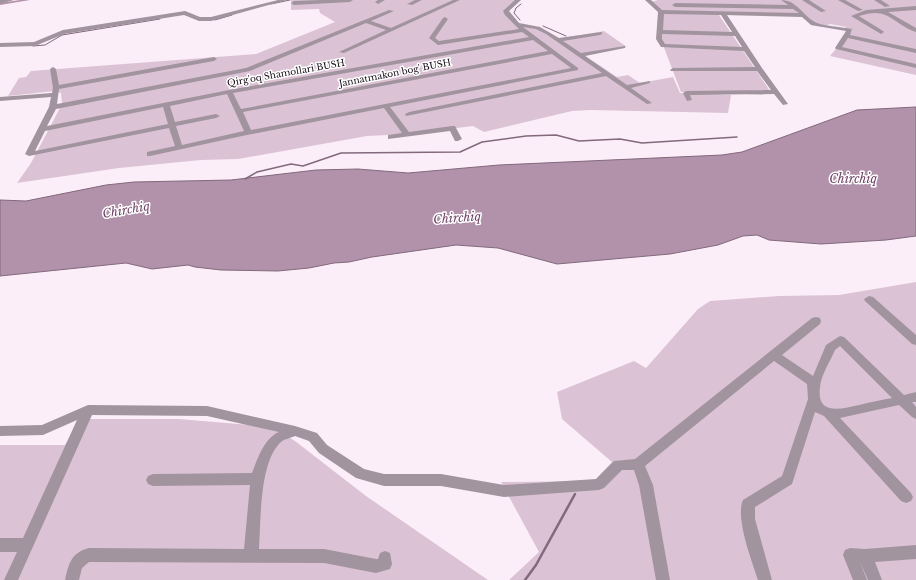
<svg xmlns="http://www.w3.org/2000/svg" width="916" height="580" font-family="'Libre Baskerville',serif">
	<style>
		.green { fill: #dbc3d5 }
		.water { fill: #b192aa; stroke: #82697c }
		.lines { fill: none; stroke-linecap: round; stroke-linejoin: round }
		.stream-far2 { stroke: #82697c; stroke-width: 1 }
		.stream-far1 { stroke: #82697c; stroke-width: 1.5 }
		.stream { stroke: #82697c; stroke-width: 2.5 }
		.canal { fill: #b192aa; fill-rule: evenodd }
		.minor { fill: #a2949e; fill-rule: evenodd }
		.labels { text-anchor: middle; stroke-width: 3; stroke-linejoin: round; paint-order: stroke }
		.far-street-label { font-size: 9px; fill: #140a12; stroke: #fff }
		.water-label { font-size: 12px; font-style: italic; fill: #714568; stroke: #fff }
	</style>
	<rect width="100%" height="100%" fill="#fceef8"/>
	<g class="green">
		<polygon points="291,0 516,0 504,11 517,24 537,28 557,39 604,31 627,47 584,55 617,77 628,75 640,83 673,77 680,93 731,95 728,113 590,110 572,111 484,132 473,126 408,134 367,136 238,159 201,160 119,168 17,183 31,163 62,104 61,93 55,91 8,96 19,78 26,77 31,71 256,54 335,22 320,13 319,9 291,10"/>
		<polygon points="658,0 916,0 916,75 830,56 851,31 845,29 846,27 830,24 824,27 812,25 804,16 719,15 772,94 681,92 658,32 661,13 650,2"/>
		<polygon points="916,282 916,580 509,580 539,552 501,482 594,481 612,462 562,419 557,392 634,361 646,368 698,309 710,301 779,296 839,295"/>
		<polygon points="82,419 179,419 273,427 295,441 366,496 488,580 0,580 0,445 65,445"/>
	</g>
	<polygon class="water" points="916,107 916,236 886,240 821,244 769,240 757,235 743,236 718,245 670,254 557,264 498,248 456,245 372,257 349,262 334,263 309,268 278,271 221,270 195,267 188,265 152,269 126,263 0,276 0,200 26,201 106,185 134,182 231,180 316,170 358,169 408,173 499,165 722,155 742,152 857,110"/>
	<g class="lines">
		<g class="stream-far2">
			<polyline points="271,4 290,0"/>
			<polyline points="215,20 232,15"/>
			<polyline points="520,20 514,13 516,8 521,4"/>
			<polyline points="543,26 566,36"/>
			<polyline points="33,46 45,45 62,35 160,19"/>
		</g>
		<polyline class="stream-far1" points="245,179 257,172 291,164 303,166 341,153 460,152 482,142 526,136 556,135 579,141 620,139 642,143 737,137"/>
		<polyline class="stream" points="525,580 536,565 575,494"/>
		<polygon class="canal" points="20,0 30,0 0,5 0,3"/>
		<g class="minor">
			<polygon points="0,0 14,0 0,4"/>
			<polygon points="278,0 287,0 211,21 199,21 184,15 64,34 35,46 0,47 0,43 34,42 63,30 185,11 200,17 211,17"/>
			<polygon points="320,0 353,0 350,2 294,5 291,3 294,1"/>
			<polygon points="378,0 385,0 378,4 375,2"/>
			<polygon points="415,0 422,0 412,5 407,4"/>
			<path d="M 453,0 L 460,0 L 344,53 L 339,52 L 386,30 L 366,23 L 250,71 L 56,109 L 47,126 L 229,90 L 529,37 L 522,32 L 438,45 L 429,38 L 443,18 L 445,17 L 448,19 L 435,38 L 439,41 L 519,29 L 505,15 L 503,11 L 515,0 L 521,0 L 509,11 L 519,23 L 540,27 L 559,38 L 602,32 L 602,34 L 600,35 L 563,41 L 581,53 L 625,46 L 625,48 L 585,56 L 627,85 L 650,81 L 650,83 L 631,88 L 652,103 L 647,104 L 606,76 L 406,116 L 405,114 L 409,112 L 602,73 L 546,34 L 536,29 L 523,27 L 578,68 L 578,70 L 390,107 L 409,132 L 452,126 L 455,126 L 462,139 L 458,141 L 455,141 L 450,131 L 388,139 L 388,135 L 402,133 L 384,108 L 242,136 L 150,156 L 147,156 L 147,152 L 175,146 L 169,128 L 29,156 L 25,154 L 49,107 L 51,97 L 0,101 L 0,97 L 52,93 L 53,88 L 50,69 L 53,67 L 56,69 L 59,85 L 214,57 L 217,59 L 214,61 L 59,89 L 57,104 L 246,68 L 389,10 L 394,11 L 371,21 L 391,28 ZM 533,40 L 548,51 L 241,109 L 233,93 ZM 552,54 L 571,68 L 251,130 L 243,112 ZM 227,94 L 244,131 L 182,145 L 176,126 L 216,118 L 220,116 L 216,114 L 175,122 L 170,106 ZM 163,107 L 168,124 L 35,151 L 45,131 Z"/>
			<path d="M 645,0 L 651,0 L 662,10 L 799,13 L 793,9 L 675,7 L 672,5 L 675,3 L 788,5 L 781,0 C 797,0 803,16 815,22 C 821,26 843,27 852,29 L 850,35 L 916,49 L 916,53 L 848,38 L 842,47 L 916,64 L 916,68 L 836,49 L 835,48 L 846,31 L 811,25 L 802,17 L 727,15 L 762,68 L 788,104 L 783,105 L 774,94 L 690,95 L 692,100 L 687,101 L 683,93 L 686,91 L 771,90 L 757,71 L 671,71 L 670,70 L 673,68 L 755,67 L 744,51 L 661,47 L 656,39 L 658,12 ZM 664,14 L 721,15 L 732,32 L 663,30 ZM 662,34 L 735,36 L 742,47 L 665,44 L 662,39 Z"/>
			<polygon points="802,0 809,0 826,11 821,12"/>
			<polygon points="838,0 845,0 863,10 858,11"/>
			<polygon points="874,0 881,0 890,6 885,7"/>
			<path d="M 916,6 L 916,10 L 888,12 L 916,28 L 916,32 C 891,23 889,6 859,16 L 883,31 L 884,32 L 881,34 L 851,16 L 866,10 Z"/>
			<polygon points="869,296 873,297 916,335 916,345 912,344 865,301 864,299"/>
			<path d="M 816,317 L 820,318 L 821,321 L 820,324 L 782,355 L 813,376 L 826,345 L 840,336 L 844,337 L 904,395 L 916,392 L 916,402 L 912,402 L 916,407 L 916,419 L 912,417 L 899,405 L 840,418 L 911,493 L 913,497 L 911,501 L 906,503 L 901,501 L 824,416 L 815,412 L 792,484 L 755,507 L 755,519 L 772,580 L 758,580 C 752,561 735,518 743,500 L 782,476 L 808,399 L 807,384 L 774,361 L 645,466 L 653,485 L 670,580 L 656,580 L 639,485 L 634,470 L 622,470 L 604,488 L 599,490 L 504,497 L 441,486 L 384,486 L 356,478 L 319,453 L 309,441 L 295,436 C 291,438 284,439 281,442 C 259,462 261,521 259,549 L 324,549 L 376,559 L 378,559 L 380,553 L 385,551 L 390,553 L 392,564 L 390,569 L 376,573 L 324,563 L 89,562 L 82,568 L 79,580 L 65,580 C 69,563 71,553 89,548 L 244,549 L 250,485 L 153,486 L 148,484 L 146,480 L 148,476 L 153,474 L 252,473 C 257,460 264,438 279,432 L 207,416 L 92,415 L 18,580 L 4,580 L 17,552 L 0,552 L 0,538 L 23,538 L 77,420 L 43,435 L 0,436 L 0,426 L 42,425 L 88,405 L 207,406 L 295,426 L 317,433 L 327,445 L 364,469 L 384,474 L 441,474 L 504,485 L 596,479 L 614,461 L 635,459 L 812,318 ZM 840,346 L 892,398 C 881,400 870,402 859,405 C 841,409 816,416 820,387 C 821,375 830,362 835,350 Z"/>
			<polygon points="916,545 916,559 875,562 882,580 868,580 860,562 867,580 853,580 843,555 845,550 850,548 865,549"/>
		</g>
	</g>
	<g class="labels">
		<g class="far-street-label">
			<text transform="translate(286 73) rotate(-10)" y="3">Qirg'oq Shamollari BUSH</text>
			<text transform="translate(395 73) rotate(-11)" y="3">Jannatmakon bog' BUSH</text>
		</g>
		<g class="water-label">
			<text x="853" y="183">Chirchiq</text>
			<text transform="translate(126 210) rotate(-10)" y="4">Chirchiq</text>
			<text transform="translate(457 218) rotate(-4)" y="4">Chirchiq</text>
		</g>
	</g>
</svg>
